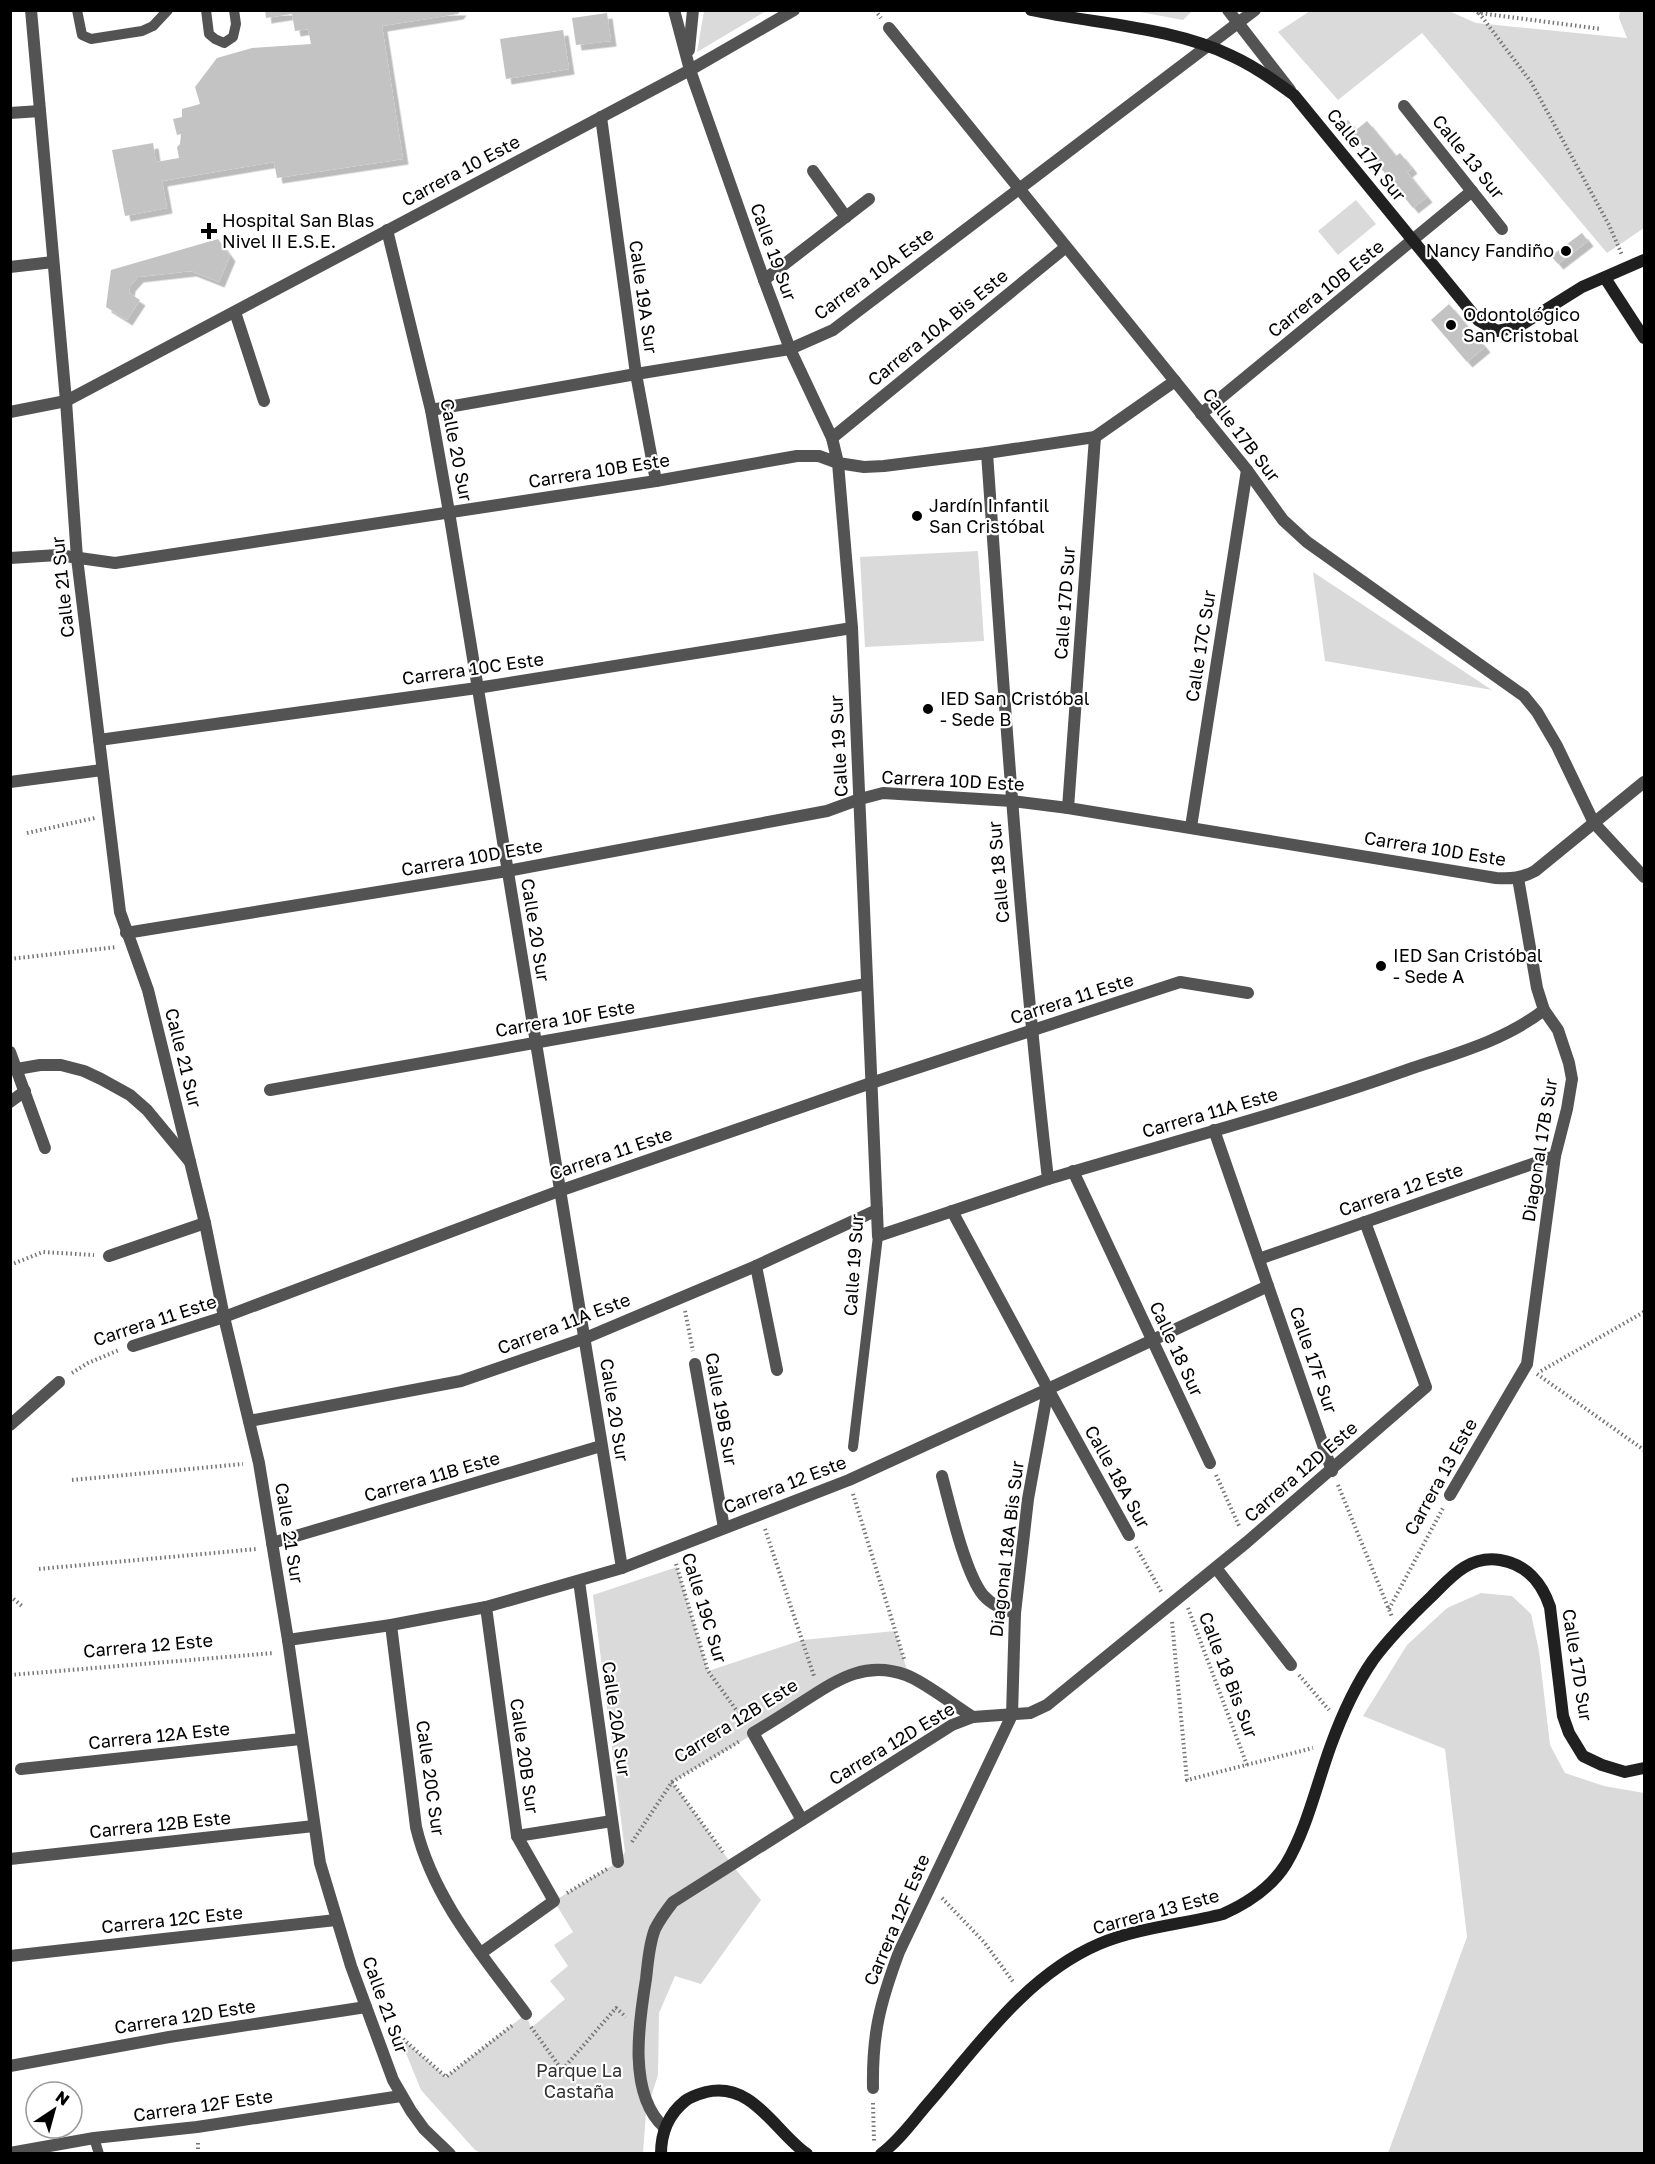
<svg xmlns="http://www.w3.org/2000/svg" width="1655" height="2164" font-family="'Golos Text',sans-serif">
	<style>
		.green { fill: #dadada }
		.building { fill: #c3c3c3; filter: url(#shadow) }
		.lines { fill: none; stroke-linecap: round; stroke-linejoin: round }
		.path { stroke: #757575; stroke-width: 4; stroke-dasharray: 1.5 3; stroke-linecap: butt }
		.service { stroke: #535353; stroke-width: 10 }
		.minor { stroke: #535353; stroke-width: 12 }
		.tertiary { stroke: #535353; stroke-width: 12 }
		.secondary { stroke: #202020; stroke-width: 12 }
		.poi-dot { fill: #000; stroke: #fff; stroke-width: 2 }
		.labels { text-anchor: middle; stroke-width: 4.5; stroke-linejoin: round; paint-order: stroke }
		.street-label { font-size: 18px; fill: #000; stroke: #fff }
		.poi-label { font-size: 18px; fill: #000; stroke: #fff; text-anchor: start }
		.park-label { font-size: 18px; fill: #313131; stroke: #fff }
	</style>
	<defs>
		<filter id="shadow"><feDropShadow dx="5.5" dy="5.5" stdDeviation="0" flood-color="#0004"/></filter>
	</defs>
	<rect width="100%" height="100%" fill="#fff"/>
	<g class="green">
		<polygon points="704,11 704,10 766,11 697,52"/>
		<polygon points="1135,11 1192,11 1183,20"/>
		<polygon points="1449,11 1476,23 1627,38 1619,18 1620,11 1644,11 1644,228 1607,253 1422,33 1338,100 1278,32 1310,11"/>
		<polygon points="1356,200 1376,224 1338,255 1318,231"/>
		<polygon points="978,551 984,641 865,647 860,557"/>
		<polygon points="1313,572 1492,690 1325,661"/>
		<polygon points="677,1567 708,1671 802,1640 895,1631 909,1676 859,1672 672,1782 733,1866 761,1900 701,1984 675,1976 659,2013 658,2075 646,2113 643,2153 483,2154 475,2150 421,2090 399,2036 446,2077 526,2014 531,2028 565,1999 550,1981 568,1966 554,1945 573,1932 554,1901 618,1862 625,1852 593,1595"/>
		<polygon points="1481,1593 1512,1596 1531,1614 1539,1651 1550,1745 1565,1773 1604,1786 1644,1793 1644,2153 1388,2153 1467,1937 1445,1749 1363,1716 1407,1645 1447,1608"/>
	</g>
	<g class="building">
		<polygon points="265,10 461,10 458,14 382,26 403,159 277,178 274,162 162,181 167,208 125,216 112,150 153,143 156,162 179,158 177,147 180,144 181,134 177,135 173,119 182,117 182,109 200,104 195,87 217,58 252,48 311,44 308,29 295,31 292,14 266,18"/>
		<polygon points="607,13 611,41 576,45 572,18"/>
		<polygon points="563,30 569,69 506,79 500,39"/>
		<polygon points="1348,120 1356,130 1367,121 1396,156 1400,153 1412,168 1407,172 1427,197 1413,208 1345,124"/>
		<polygon points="1582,233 1588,241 1558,264 1551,256"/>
		<polygon points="218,239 230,256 219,282 191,271 138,277 130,286 129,293 140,300 127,320 106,307 111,270"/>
		<polygon points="1449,304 1485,347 1467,362 1431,320"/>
	</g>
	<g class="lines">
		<g class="path">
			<polyline points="875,10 881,18"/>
			<polyline points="1473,10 1479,13 1601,29"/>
			<polyline points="1479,13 1531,82 1609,225 1622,255"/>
			<polyline points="27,833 95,818"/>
			<polyline points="10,959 117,947"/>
			<polyline points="10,1265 43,1252 94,1255"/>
			<polyline points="685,1311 693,1351"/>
			<polyline points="1541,1371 1644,1312"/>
			<polyline points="72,1373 88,1363 119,1350"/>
			<polyline points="1537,1374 1644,1450"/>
			<polyline points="1216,1475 1240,1528"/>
			<polyline points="72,1480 243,1464"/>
			<polyline points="1338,1485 1392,1617"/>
			<polyline points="853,1494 904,1659"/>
			<polyline points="765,1529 814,1676"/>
			<polyline points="1136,1547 1162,1593"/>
			<polyline points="676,1564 708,1671 745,1722"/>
			<polyline points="39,1569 257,1549"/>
			<polyline points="10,1596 22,1606"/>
			<polyline points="1188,1608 1247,1765"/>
			<polyline points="1389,1609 1443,1508"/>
			<polyline points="1172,1622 1187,1780 1313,1748"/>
			<polyline points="10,1675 274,1653"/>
			<polyline points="1299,1675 1329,1710"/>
			<polyline points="672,1782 723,1852"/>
			<polyline points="632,1842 672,1782 740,1741"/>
			<polyline points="567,1893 607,1869"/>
			<polyline points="942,1898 984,1942 1014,1983"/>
			<polyline points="531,2027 562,2070 616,2008 626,2017"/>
			<polyline points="393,2030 446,2077 514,2024"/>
			<polyline points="873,2103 874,2141"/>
			<polyline points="198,2143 198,2154"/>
		</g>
		<g class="service">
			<polyline points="77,10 82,35 91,39 142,31 153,26 168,10"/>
			<polyline points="206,10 209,34 215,39 224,43 233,37 236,24 234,10"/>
			<polyline points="853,1447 878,1236"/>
			<polyline points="94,2138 99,2154"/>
		</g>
		<g class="minor">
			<polyline points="889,28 1247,470 1283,520 1307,542 1524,696 1537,712 1557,746 1594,823 1644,877"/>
			<polyline points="690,70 794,10"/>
			<polyline points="1404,106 1502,229"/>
			<polyline points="10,113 40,111"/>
			<polyline points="601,117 636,374 656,481"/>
			<polyline points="813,171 846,217"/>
			<polyline points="387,230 431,410 449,512 622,1568"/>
			<polyline points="10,267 53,262"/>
			<polyline points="764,280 869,199"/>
			<polyline points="235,312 264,401"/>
			<polyline points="431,410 636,374 790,349 833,330 1255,10"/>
			<polyline points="1201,414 1472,191"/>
			<polyline points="832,438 1066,247"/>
			<polyline points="987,453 1095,437 1175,381"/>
			<polyline points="99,740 477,688 852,628"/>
			<polyline points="10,782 102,770"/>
			<polyline points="1068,808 1095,437"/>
			<polyline points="1191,827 1247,470"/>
			<polyline points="126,933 507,871 827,811 860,799"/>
			<polyline points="10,1052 45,1148"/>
			<polyline points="17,1069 40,1065 61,1065 84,1071 101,1079 130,1095 147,1110 190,1162"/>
			<polyline points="270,1090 866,984"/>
			<polyline points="10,1102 25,1091"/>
			<polyline points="1214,1130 1332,1471"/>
			<polyline points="1073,1171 1210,1463"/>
			<path d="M 1048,1179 C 1168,1143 1289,1112 1407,1070 C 1454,1054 1504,1041 1544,1010"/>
			<polyline points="109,1256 205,1223"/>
			<polyline points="1259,1259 1555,1156"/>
			<polyline points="756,1266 777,1370"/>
			<polyline points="133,1346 224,1317 559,1191 871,1083 1180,982 1248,993"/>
			<polyline points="695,1364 724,1528"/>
			<polyline points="1048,1389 1268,1286"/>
			<polyline points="1048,1389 1129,1535"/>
			<polyline points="249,1421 461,1381 583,1339 756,1266 877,1210"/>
			<polyline points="10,1425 59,1382"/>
			<path d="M 942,1476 C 950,1506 965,1573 983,1595 C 992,1605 1002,1609 1015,1613"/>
			<polyline points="1450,1495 1527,1364 1555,1156 1567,1109 1572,1079 1569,1063 1558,1030 1544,1010 1537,988 1518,878"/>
			<polyline points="272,1543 601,1446"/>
			<polyline points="1216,1568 1291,1665"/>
			<polyline points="579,1581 618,1862"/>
			<path d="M 391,1625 L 416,1827 C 433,1899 483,1956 526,2014"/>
			<polyline points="21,1769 301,1739"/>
			<path d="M 802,1820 L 753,1733 C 770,1723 787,1712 804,1701 C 837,1680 865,1660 906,1675 C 925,1682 955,1706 973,1717"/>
			<polyline points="517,1836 612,1821"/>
			<polyline points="10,1859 314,1826"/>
			<polyline points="481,1953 554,1901 517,1836 486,1607"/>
			<polyline points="10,1956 336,1920"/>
			<polyline points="10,2066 169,2037 366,2007"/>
			<path d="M 873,2088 C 872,2034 880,2003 899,1952 L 1012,1715 L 1015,1613 L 1028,1499 L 1048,1389"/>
			<path d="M 665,2128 C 627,2095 639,2022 646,1979 C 648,1962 649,1944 655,1929 C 660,1919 666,1911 673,1902 L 952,1725 L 973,1717 L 1030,1713 L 1047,1705 L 1247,1542 L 1426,1387 L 1365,1222"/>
			<polyline points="10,2153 94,2138 197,2127 401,2096"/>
		</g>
		<g class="tertiary">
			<polyline points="31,10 66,401 77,558 120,912 148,990 205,1223 224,1317 259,1463 288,1640 320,1863 351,1966 393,2080 411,2111 424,2129 450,2154"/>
			<polyline points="1228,10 1290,90"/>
			<polyline points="689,50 693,10"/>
			<polyline points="10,412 66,401 690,70"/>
			<path d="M 10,558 L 58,555 L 115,563 L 656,481 L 797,456 L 819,456 L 838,463 L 864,467 L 884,466 L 987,453 C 1004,695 1020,937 1048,1179 L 878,1236 L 852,628 L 838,463 L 832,438 L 790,349 L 764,280 L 690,70 L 674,10"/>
			<path d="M 860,799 L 883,793 L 1012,801 L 1068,808 L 1496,878 C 1511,879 1522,878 1535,871 L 1644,782"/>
			<polyline points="288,1640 391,1625 486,1607 622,1568 849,1480 1048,1389 952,1211"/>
		</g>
		<g class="secondary">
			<path d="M 1031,10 C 1096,24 1172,27 1232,56 C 1254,66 1274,80 1294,95 L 1478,320 L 1497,331 L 1518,327 L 1582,287 L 1644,260"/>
			<polyline points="1605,278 1644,338"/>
			<path d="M 661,2154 C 661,2133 669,2114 685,2101 C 691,2096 699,2094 706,2092 C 753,2081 775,2132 807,2154"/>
			<path d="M 881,2154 C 901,2139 915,2118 931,2100 C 980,2043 1027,1975 1099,1944 C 1136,1928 1184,1924 1223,1914 C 1248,1903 1271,1888 1286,1864 C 1307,1829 1317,1783 1331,1745 C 1342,1715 1355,1686 1373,1660 C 1390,1637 1411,1616 1432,1596 C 1451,1577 1469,1555 1500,1560 C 1526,1564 1542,1583 1550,1607 L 1563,1716 L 1569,1733 L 1583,1756 L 1602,1765 L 1625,1772 L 1644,1768"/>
		</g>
	</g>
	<g class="poi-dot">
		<path d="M206 222h6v6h6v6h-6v6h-6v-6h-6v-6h6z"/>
		<circle cx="1566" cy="251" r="6"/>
		<circle cx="1451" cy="325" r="6"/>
		<circle cx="917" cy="516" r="6"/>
		<circle cx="928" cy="709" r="6"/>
		<circle cx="1381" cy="966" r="6"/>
	</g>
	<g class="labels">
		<g class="street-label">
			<text transform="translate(1366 155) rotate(51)" y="6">Calle 17A Sur</text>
			<text transform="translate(1468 157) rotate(51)" y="6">Calle 13 Sur</text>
			<text transform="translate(461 171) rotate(-28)" y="6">Carrera 10 Este</text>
			<text transform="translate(773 252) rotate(70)" y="6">Calle 19 Sur</text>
			<text transform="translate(874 274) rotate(-36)" y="6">Carrera 10A Este</text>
			<text transform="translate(1326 289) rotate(-39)" y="6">Carrera 10B Este</text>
			<text transform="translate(643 297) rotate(82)" y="6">Calle 19A Sur</text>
			<text transform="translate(938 328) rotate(-39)" y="6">Carrera 10A Bis Este</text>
			<text transform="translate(1241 435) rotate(52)" y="6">Calle 17B Sur</text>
			<text transform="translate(456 450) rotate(79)" y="6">Calle 20 Sur</text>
			<text transform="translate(599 471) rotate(-9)" y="6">Carrera 10B Este</text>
			<text transform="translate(63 587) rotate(-96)" y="6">Calle 21 Sur</text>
			<text transform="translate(1065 603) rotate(-86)" y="6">Calle 17D Sur</text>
			<text transform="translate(1201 646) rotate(-81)" y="6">Calle 17C Sur</text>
			<text transform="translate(473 669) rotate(-8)" y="6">Carrera 10C Este</text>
			<text transform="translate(839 746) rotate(-93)" y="6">Calle 19 Sur</text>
			<text transform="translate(953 781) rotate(3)" y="6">Carrera 10D Este</text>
			<text transform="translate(1435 849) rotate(9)" y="6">Carrera 10D Este</text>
			<text transform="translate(472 858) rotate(-10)" y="6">Carrera 10D Este</text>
			<text transform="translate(999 872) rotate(-95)" y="6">Calle 18 Sur</text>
			<text transform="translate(535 930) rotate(81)" y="6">Calle 20 Sur</text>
			<text transform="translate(1072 999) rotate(-18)" y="6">Carrera 11 Este</text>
			<text transform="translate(565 1019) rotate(-10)" y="6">Carrera 10F Este</text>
			<text transform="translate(183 1058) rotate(76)" y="6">Calle 21 Sur</text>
			<text transform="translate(1210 1113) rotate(-16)" y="6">Carrera 11A Este</text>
			<text transform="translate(1540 1150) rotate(-81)" y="6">Diagonal 17B Sur</text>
			<text transform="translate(611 1154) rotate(-19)" y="6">Carrera 11 Este</text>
			<text transform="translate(1401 1190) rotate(-19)" y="6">Carrera 12 Este</text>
			<text transform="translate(854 1265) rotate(-86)" y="6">Calle 19 Sur</text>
			<text transform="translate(155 1321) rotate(-18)" y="6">Carrera 11 Este</text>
			<text transform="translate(564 1324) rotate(-21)" y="6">Carrera 11A Este</text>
			<text transform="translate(1176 1349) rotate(65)" y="6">Calle 18 Sur</text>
			<text transform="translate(1313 1360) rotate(71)" y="6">Calle 17F Sur</text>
			<text transform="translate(721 1409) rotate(80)" y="6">Calle 19B Sur</text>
			<text transform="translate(614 1410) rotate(81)" y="6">Calle 20 Sur</text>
			<text transform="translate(1301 1472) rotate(-41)" y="6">Carrera 12D Este</text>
			<text transform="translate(432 1477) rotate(-16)" y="6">Carrera 11B Este</text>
			<text transform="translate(1117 1477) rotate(61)" y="6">Calle 18A Sur</text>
			<text transform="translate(1441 1477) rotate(-61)" y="6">Carrera 13 Este</text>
			<text transform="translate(785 1485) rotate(-21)" y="6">Carrera 12 Este</text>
			<text transform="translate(289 1533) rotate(81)" y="6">Calle 21 Sur</text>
			<text transform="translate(1007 1549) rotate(-83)" y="6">Diagonal 18A Bis Sur</text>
			<text transform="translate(704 1608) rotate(73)" y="6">Calle 19C Sur</text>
			<text transform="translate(148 1646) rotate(-5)" y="6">Carrera 12 Este</text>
			<text transform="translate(1577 1665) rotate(81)" y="6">Calle 17D Sur</text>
			<text transform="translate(1228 1675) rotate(69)" y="6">Calle 18 Bis Sur</text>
			<text transform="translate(616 1719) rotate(82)" y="6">Calle 20A Sur</text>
			<text transform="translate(736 1721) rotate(-32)" y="6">Carrera 12B Este</text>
			<text transform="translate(159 1736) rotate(-6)" y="6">Carrera 12A Este</text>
			<text transform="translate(892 1744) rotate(-31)" y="6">Carrera 12D Este</text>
			<text transform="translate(524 1756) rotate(82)" y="6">Calle 20B Sur</text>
			<text transform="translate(430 1778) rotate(82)" y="6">Calle 20C Sur</text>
			<text transform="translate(160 1825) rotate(-6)" y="6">Carrera 12B Este</text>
			<text transform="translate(1156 1912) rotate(-15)" y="6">Carrera 13 Este</text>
			<text transform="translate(172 1920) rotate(-6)" y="6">Carrera 12C Este</text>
			<text transform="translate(897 1920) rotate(-67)" y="6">Carrera 12F Este</text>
			<text transform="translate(385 2005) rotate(70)" y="6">Calle 21 Sur</text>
			<text transform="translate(185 2017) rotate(-9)" y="6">Carrera 12D Este</text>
			<text transform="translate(203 2106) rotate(-8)" y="6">Carrera 12F Este</text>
		</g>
		<g class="poi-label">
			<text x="222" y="227">Hospital San Blas<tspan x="222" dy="21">Nivel II E.S.E.</tspan></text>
			<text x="1554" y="257" text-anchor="end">Nancy Fandiño</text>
			<text x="1463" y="321">Odontológico<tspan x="1463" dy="21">San Cristobal</tspan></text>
			<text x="929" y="512">Jardín Infantil<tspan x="929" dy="21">San Cristóbal</tspan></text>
			<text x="940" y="705">IED San Cristóbal<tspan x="940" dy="21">- Sede B</tspan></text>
			<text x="1393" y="962">IED San Cristóbal<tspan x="1393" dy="21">- Sede A</tspan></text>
		</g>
		<g class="park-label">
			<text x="579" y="2077">Parque La<tspan x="579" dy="21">Castaña</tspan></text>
		</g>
	</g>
	<rect width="1655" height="2164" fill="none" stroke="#000000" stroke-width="24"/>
	<g transform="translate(54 2110) rotate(36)"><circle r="28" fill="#ffffff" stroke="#999999" stroke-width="1.5"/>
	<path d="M0-4.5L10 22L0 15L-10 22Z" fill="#000000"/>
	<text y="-9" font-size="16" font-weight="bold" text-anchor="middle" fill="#000000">N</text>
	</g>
</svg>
